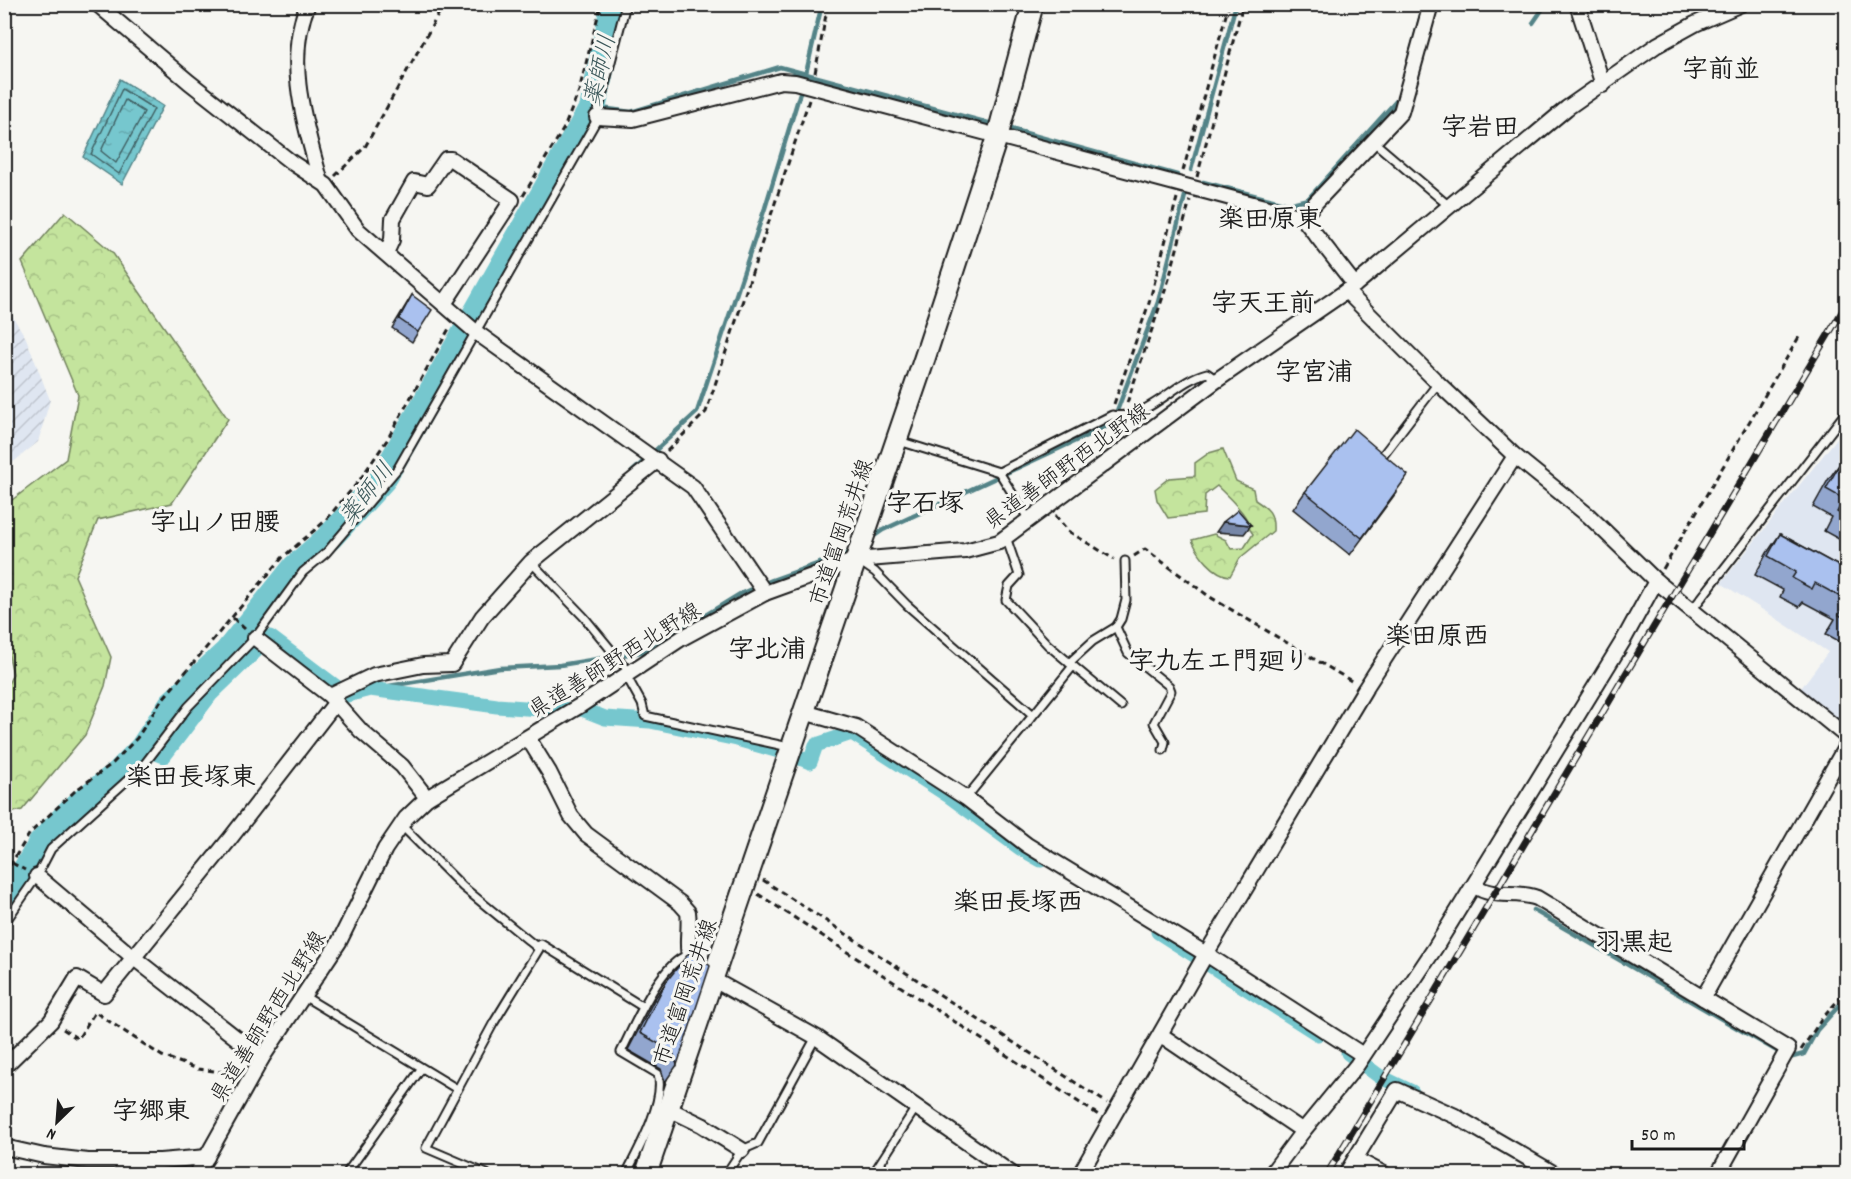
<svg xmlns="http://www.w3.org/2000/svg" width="1851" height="1179" font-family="Dekko,'Klee One',sans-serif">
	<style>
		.built { fill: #dfe6f1 }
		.industrial { fill: url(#industrial-furrows) }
		.forest { fill: url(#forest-crowns); stroke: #70805c; stroke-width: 1.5 }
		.water { fill: url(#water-ripples); stroke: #528387; stroke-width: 1.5 }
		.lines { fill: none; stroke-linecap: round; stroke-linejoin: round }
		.shore { stroke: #406063; stroke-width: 1.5 }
		.stream { stroke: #528387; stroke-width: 4.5 }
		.canal { stroke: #76c7ce; stroke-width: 15 }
		.river { stroke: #76c7ce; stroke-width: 27 }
		.lane-casing { stroke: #1c1c1c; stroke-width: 11 }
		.street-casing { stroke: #1c1c1c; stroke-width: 18 }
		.secondary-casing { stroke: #1c1c1c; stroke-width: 24 }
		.path { stroke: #1c1c1c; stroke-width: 3; stroke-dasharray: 6 4.5; stroke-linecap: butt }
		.lane { stroke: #f6f6f2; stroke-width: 7 }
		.street { stroke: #f6f6f2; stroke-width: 14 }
		.secondary { stroke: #f6f6f2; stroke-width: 20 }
		.rail-casing { stroke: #1c1c1c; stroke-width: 7 }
		.rail { stroke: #f6f6f2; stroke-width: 4.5; stroke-dasharray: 14; stroke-linecap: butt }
		.wall { fill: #92a6ce; stroke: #1c1c1c; stroke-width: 1.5 }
		.shaded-wall { fill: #7787a7; stroke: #1c1c1c; stroke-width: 1.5 }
		.building { fill: #aac1ef; stroke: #1c1c1c; stroke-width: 1.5 }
		.labels { text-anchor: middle; stroke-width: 6; stroke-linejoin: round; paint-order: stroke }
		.street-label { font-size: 22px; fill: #1c1c1c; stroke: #f6f6f2 }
		.water-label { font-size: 24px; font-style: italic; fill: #3c585a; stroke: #f6f6f2 }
		.quarter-label { font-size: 26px; font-weight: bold; fill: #1c1c1c; stroke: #f6f6f2 }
	</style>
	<defs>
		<pattern id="industrial-furrows" width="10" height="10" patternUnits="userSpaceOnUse" patternTransform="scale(1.5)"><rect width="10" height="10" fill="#dfe6f1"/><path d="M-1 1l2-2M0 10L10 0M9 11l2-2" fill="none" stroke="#bfc5ce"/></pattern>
		<pattern id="forest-crowns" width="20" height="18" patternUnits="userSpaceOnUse" patternTransform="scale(1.5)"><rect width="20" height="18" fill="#c4e49d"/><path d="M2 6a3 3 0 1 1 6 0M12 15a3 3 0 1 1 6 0" fill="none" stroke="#a8c387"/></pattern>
		<pattern id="water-ripples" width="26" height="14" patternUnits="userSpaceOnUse" patternTransform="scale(1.5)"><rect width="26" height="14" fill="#76c7ce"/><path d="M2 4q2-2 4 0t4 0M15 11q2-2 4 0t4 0" fill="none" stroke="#66aab0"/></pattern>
	</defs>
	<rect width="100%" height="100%" fill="#f6f6f2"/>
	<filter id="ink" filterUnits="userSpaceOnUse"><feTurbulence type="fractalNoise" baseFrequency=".0167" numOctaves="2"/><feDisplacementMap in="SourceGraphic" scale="12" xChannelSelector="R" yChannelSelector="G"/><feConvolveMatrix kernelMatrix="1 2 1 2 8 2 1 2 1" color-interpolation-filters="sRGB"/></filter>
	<g filter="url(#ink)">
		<polygon class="built" points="1846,427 1846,729 1799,691 1828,652 1721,583"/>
		<polygon class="industrial" points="4,303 26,338 50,400 38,442 6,468"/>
		<g class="forest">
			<polygon points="65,212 112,252 228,419 172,503 98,520 75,576 111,657 105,686 85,735 22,810 5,814 5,690 13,674 5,639 5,497 12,500 66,459 78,395 22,262"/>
			<path d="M 1223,449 L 1236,481 L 1253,489 L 1255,500 C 1269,509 1274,513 1273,531 L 1240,558 L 1230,576 C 1214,575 1198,554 1192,540 L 1214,534 L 1226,540 L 1231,549 L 1244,548 L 1253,534 C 1248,528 1249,527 1247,520 C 1242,509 1226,495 1217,486 L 1205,495 L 1204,514 L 1168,518 L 1157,500 L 1155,489 L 1169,478 L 1195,476 L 1195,463 L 1209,453 Z"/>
		</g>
		<polygon class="water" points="120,79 163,106 122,184 83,157"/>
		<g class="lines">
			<g class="shore">
				<polygon points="122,89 154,109 119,174 91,154"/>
				<polygon points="125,100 144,112 116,163 101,151"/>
			</g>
			<g class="stream">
				<polyline points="1533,23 1546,4"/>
				<polyline points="1410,56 1424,4"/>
				<polyline points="593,107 631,112 780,67 996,125"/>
				<polyline points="1004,127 1177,175"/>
				<polyline points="1191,170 1236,4"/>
				<polyline points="1203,182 1288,204 1308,199 1398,99 1400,93"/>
				<polyline points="632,472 697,412 765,208 806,73 822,4"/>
				<polyline points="870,539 883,530 1112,424 1158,302 1185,196"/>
				<polyline points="493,595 509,577"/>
				<polyline points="370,689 500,668 560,665 647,651 740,594 772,580 853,551"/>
				<polyline points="1533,910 1789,1058 1804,1054 1817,1030 1846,998"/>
			</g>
			<g class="canal">
				<polyline points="143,748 164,756 211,694 270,637 347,695 370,689 497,706 553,710 582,709 605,718 650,721 737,739 793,755 810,762 816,745 852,733 949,796 1020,848 1041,860"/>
				<polyline points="1158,932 1318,1034"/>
				<polyline points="1348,1053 1379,1076 1412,1092"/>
			</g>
			<polyline class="river" points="4,906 42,843 70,812 119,773 143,748 172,704 227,653 296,567 330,537 382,480 593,107 614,4"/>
			<defs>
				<g id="lane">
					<polyline points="1374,142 1449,206"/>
					<path d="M 899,441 L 999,472 L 1112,415 C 1148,421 1174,381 1207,373 L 1217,380"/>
					<polyline points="1379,460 1438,383"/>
					<polyline points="999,472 1029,520"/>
					<polyline points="1006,537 1019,575 1009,586 1006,600 1048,645 1121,706"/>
					<polyline points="859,561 875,572 907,605 1032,714"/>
					<polyline points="531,562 584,617 630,673"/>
					<polyline points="1692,610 1846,412"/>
					<polyline points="1116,627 1128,653 1169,686 1171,691 1154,723 1165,742 1163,750"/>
					<polyline points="1069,663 1093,641 1116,627 1121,619 1126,600 1125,561"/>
					<polyline points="626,675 642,704 645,716 789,747"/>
					<polyline points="966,798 1073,666"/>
					<polyline points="401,825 463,887 539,949 493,1024 426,1148 487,1174"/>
					<polyline points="4,924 37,876 51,849 143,766 188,707 255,638 303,572 326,553 398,468 595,123 626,4"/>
					<polyline points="535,946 541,944 643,1007"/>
					<polyline points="302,995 457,1089"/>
					<polyline points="651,1169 663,1174"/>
					<polyline points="346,1174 421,1069"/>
					<path d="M 626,1174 C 638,1151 666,1100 658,1074 L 621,1052 C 634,1026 660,963 688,955"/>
					<polyline points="726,1174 742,1150 758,1143 816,1037"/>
					<polyline points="873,1174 915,1109"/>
				</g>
				<g id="street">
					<polyline points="97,4 189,82 291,162 326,185 358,230 477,333 693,487 765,593"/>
					<path d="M 308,4 C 284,60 305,124 320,179"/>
					<polyline points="1577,4 1603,85"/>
					<polyline points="597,117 633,119 781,81 795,82 1302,217 1355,285"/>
					<polyline points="1302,217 1401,112 1431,4"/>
					<polyline points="386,253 392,240 393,219 414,182 428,185 446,159 451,159 512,200 444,304"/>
					<polyline points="1346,291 1438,383 1515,456 1589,516 1656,581 1846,736"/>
					<polyline points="255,638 330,696 361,731 402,766 427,798"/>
					<polyline points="330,696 374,675 423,665 452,664 482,617 531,562 658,460"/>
					<polyline points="804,712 856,727 966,798 1027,845 1206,954 1363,1055"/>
					<path d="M 528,738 L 549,772 L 571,816 L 586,834 L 680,903 L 688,912 C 691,933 682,951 696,970 L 816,1037 L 1012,1174"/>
					<polyline points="37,876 134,958 262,1058"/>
					<path d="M 1475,886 C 1493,899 1516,890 1537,898 L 1788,1049 L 1718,1174"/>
					<polyline points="1703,998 1846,746"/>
					<polyline points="1161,1035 1303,1131"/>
					<polyline points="4,1067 51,1021 77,978 104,994 229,840 336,702"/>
					<polyline points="669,1109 702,1125 742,1150"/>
					<polyline points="4,1147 44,1156 88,1161 160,1161 207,1157"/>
					<polyline points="1355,1159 1384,1174"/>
					<polyline points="197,1174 262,1058 339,942 385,849 406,818 427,798 581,705 682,638 765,593 856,560 965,551 999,542 1217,380 1355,285 1567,108 1657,45 1695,24 1741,4"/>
					<polyline points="1080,1174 1206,954 1365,689 1515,456"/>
					<polyline points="1271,1174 1303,1131 1357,1065 1435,948 1623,641 1656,581"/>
					<polyline points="1346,1174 1397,1090 1455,1116 1555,1174"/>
				</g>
				<polyline id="secondary" points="646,1174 925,357 998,134 1033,4"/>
			</defs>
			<use href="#lane" class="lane-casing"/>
			<use href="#street" class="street-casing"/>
			<use href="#secondary" class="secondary-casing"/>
			<g class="path">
				<polyline points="815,73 828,4"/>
				<polyline points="1183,171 1229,4"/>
				<polyline points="335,176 365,147 444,4"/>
				<polyline points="1197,177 1243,4"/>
				<polyline points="523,196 564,128 579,91 601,4"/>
				<polyline points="1127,403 1169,279 1190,200"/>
				<polyline points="1114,404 1149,303 1177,198"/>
				<polyline points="667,451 706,412 809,100"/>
				<polyline points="1055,515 1068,531 1114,559"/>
				<polyline points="1134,556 1145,549 1210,597 1353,682"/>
				<polyline points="1663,569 1799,337"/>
				<polyline points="233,618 245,629"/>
				<polyline points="12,863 25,870"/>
				<polyline points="4,875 30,833 75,791 113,763 137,738 161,701 283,557 324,522 359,481 387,440 450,327"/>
				<polyline points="763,880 1107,1103"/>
				<polyline points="758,894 1100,1116"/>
				<polyline points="63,1029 78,1039 95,1012 162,1056 198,1069 239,1074"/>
				<polyline points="1801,1050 1821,1020 1846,991"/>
			</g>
			<use href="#lane" class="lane"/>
			<use href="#street" class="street"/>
			<use href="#secondary" class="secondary"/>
			<defs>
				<polyline id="rail" points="1327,1174 1846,305"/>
			</defs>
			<use href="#rail" class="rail-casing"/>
			<use href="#rail" class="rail"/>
		</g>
		<g class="wall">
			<polygon points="412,295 418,332 412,342 392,328"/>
			<polygon points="1841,462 1846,465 1846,543 1824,531 1831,517 1813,507 1828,480"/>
			<polygon points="1305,492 1396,493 1350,555 1293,509"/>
			<polygon points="1780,534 1846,570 1846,645 1826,634 1835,619 1803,602 1799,607 1780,597 1783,590 1755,575 1767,553"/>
			<polygon points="666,982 677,1065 665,1082 661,1069 628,1050 654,1000"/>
		</g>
		<polygon class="shaded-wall" points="1223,522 1251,525 1244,534 1216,532"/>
		<g class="building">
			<polygon points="412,295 432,310 418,332 399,319"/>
			<polygon points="1354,429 1408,475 1362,538 1305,492"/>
			<polygon points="1841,462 1846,465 1846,517 1837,512 1844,499 1826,489"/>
			<polygon points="1238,510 1251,525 1223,522"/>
			<polygon points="1780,534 1846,570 1846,600 1815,583 1812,589 1792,578 1796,572 1768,556"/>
			<polygon points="1846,603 1846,619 1839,615"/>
			<polygon points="693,948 710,966 677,1065 673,1052 640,1033 666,982"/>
		</g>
	</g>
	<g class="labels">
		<g class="street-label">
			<text transform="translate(1066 465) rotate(-36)" y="8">県道善師野西北野線</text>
			<text transform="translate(840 532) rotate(-71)" y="8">市道富岡荒井線</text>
			<text transform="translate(614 659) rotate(-32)" y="8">県道善師野西北野線</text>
			<text transform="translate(684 992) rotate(-71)" y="8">市道富岡荒井線</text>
			<text transform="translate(267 1016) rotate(-58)" y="8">県道善師野西北野線</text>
		</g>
		<g class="water-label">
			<text transform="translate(599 70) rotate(-77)" y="8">薬師川</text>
			<text transform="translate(366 493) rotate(-52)" y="8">薬師川</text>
		</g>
		<g class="quarter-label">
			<text x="1721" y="77">字前並</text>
			<text x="1480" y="135">字岩田</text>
			<text x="1270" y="227">楽田原東</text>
			<text x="1263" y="311">字天王前</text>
			<text x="1314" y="380">字宮浦</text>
			<text x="925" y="511">字石塚</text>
			<text x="215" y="530">字山ノ田腰</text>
			<text x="1437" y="644">楽田原西</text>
			<text x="767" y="657">字北浦</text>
			<text x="1219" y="669">字九左エ門廻り</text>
			<text x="191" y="785">楽田長塚東</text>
			<text x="1018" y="910">楽田長塚西</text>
			<text x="1634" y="950">羽黒起</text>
			<text x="151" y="1119">字郷東</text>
		</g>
	</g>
	<rect width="1851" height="1179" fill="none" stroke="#f6f6f2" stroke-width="24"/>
	<rect x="12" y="12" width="1827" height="1155" fill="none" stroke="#1c1c1c" stroke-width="2" filter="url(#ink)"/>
	<g transform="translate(57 1122) rotate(205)" stroke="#f6f6f2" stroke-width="4.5" paint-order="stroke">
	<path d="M0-4.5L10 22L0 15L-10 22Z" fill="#1c1c1c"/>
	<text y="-9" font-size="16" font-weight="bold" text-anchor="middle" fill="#1c1c1c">N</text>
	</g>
	<path d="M1632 1140v9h112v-9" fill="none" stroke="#1c1c1c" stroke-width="3"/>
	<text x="1641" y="1140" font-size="18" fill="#1c1c1c" stroke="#f6f6f2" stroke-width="4.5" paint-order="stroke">50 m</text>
</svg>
